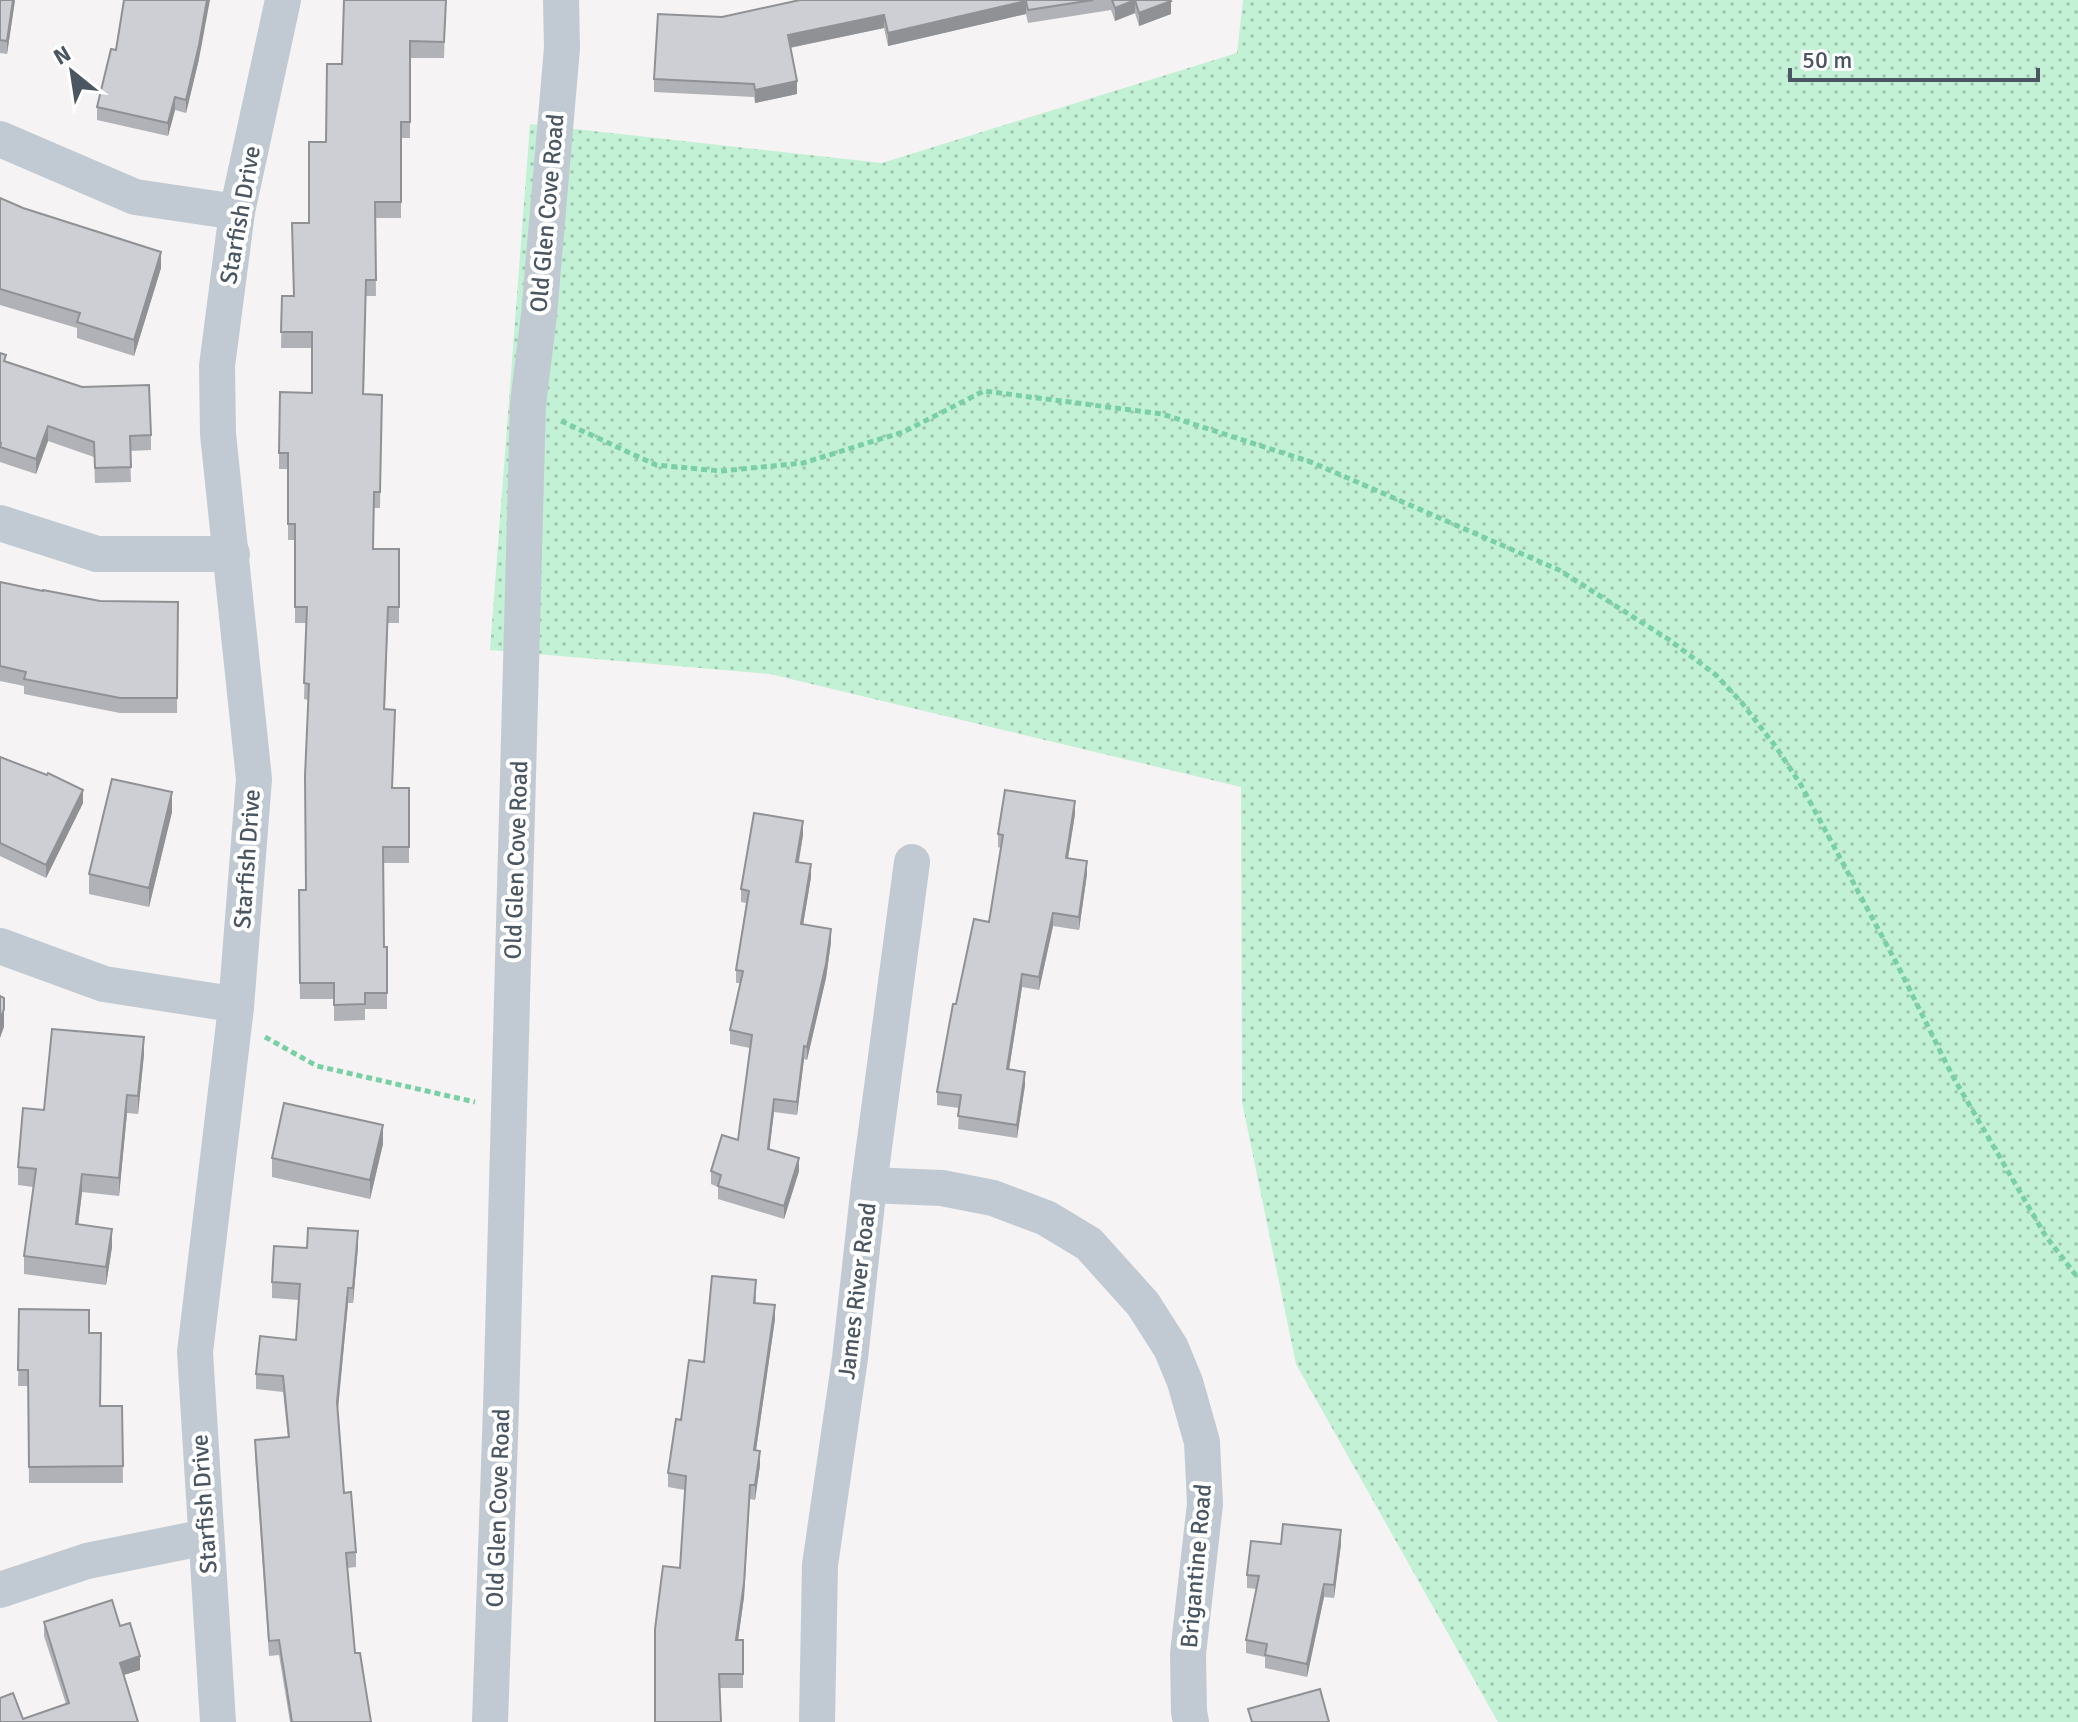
<svg xmlns="http://www.w3.org/2000/svg" width="2078" height="1722" font-family="Signika,sans-serif">
	<style>
		.grass { fill: url(#grass-dots) }
		.lines { fill: none; stroke-linecap: round; stroke-linejoin: round }
		.path { stroke: #7ad0a6; stroke-width: 5; stroke-dasharray: 6 4; stroke-linecap: butt }
		.minor { stroke: #c1cad2; stroke-width: 36 }
		.wall { fill: #b0b2b7 }
		.shaded-wall { fill: #909195 }
		.building { fill: #cdcfd5; stroke: #909195; stroke-width: 2 }
		.labels { text-anchor: middle; stroke-width: 8; stroke-linejoin: round; paint-order: stroke }
		.street-label { font-size: 24px; fill: #4a5661; stroke: #fff }
	</style>
	<defs>
		<pattern id="grass-dots" width="8" height="8" patternUnits="userSpaceOnUse" patternTransform="scale(2)"><rect width="8" height="8" fill="#c3f1d5"/><path d="M2 2h.1M6 6h.1" fill="none" stroke="#a0c6b0" stroke-width="1.8" stroke-linecap="round"/></pattern>
	</defs>
	<rect width="100%" height="100%" fill="#f5f3f3"/>
	<polygon class="grass" points="1243,0 2078,0 2078,1722 1498,1722 1296,1364 1242,1102 1241,787 770,674 490,650 530,124 882,163 1237,53"/>
	<g class="lines">
		<g class="path">
			<polyline points="561,421 656,465 721,471 803,463 903,432 984,391 1162,414 1311,462 1559,570 1668,639 1716,675 1742,703 1776,747 1801,785 1898,966 1952,1075 2045,1235 2078,1278"/>
			<polyline points="265,1037 317,1066 475,1102"/>
		</g>
		<g class="minor">
			<polyline points="0,139 135,197 237,212"/>
			<polyline points="0,523 97,554 232,554"/>
			<polyline points="0,946 104,984 232,1004 236,1007"/>
			<polyline points="869,1185 942,1188 993,1198 1046,1218 1089,1244 1143,1304 1171,1348 1185,1382 1202,1442 1205,1504 1188,1654 1189,1712 1191,1722"/>
			<polyline points="0,1590 87,1561 206,1537"/>
			<polyline points="218,1722 195,1352 236,1007 254,779 218,434 217,366 237,212 283,0"/>
			<polyline points="490,1722 501,1408 528,404 539,315 562,48 561,0"/>
			<polyline points="817,1722 820,1565 850,1358 869,1185 912,862"/>
		</g>
	</g>
	<g class="wall">
		<polygon points="0,0 15,0 7,54 0,53"/>
		<polygon points="446,0 444,58 410,58 410,138 401,138 401,218 375,218 376,296 366,296 364,394 382,395 380,508 374,508 373,549 399,549 399,623 388,623 385,709 392,788 409,788 409,863 383,863 384,947 387,947 387,1009 365,1009 365,1020 334,1021 334,999 300,999 299,890 306,890 308,700 304,699 306,623 295,623 295,540 288,540 288,469 279,469 279,453 312,393 312,348 281,348 282,296 293,296 342,64"/>
		<polygon points="800,0 1170,0 1171,14 1139,26 1135,13 1115,21 1111,10 1028,23 1026,14 888,46 884,28 790,48 797,94 755,103 754,97 654,92 654,79 722,17"/>
		<polygon points="199,59 186,113 175,110 168,136 97,120 97,107"/>
		<polygon points="0,198 161,268 134,356 77,338 77,328 0,305"/>
		<polygon points="0,353 6,362 151,435 151,450 130,451 131,482 95,483 94,457 48,441 36,474 0,462"/>
		<polygon points="0,582 43,591 100,601 178,602 177,713 120,713 24,694 24,686 0,681"/>
		<polygon points="0,757 83,803 46,878 0,856"/>
		<polygon points="172,812 149,907 89,894 89,874"/>
		<polygon points="1075,814 1068,858 1087,874 1079,930 1053,926 1039,990 1022,987 1009,1070 1025,1085 1017,1138 958,1129 959,1108 937,1105 937,1092 956,1004 989,922 1001,848 998,847 998,834"/>
		<polygon points="803,835 799,862 811,877 803,925 831,942 826,978 807,1060 804,1059 797,1115 774,1112 769,1149 799,1171 784,1219 718,1199 718,1187 711,1184 711,1171 738,1140 750,1048 730,1044 730,1030 741,983 736,983 736,970 746,903 741,902 741,889"/>
		<polygon points="144,1054 138,1114 127,1113 119,1196 82,1192 78,1225 112,1247 106,1285 24,1274 24,1256 33,1187 18,1185 18,1167 44,1110"/>
		<polygon points="383,1144 370,1199 272,1177 272,1158"/>
		<polygon points="358,1247 353,1303 348,1303 338,1410 344,1493 356,1552 356,1567 347,1568 355,1653 371,1722 290,1722 279,1655 269,1656 255,1455 255,1440 288,1438 283,1392 256,1389 256,1374 296,1340 299,1300 272,1298 272,1282 307,1248"/>
		<polygon points="756,1294 756,1303 775,1319 756,1450 760,1465 755,1500 750,1499 744,1597 738,1640 743,1640 743,1688 720,1688 680,1568 685,1490 668,1487 668,1473 681,1420 704,1362"/>
		<polygon points="19,1309 89,1333 100,1406 122,1406 123,1483 29,1483 28,1386 18,1386"/>
		<polygon points="1281,1544 1341,1544 1334,1598 1324,1597 1307,1677 1265,1668 1265,1657 1246,1653 1246,1640 1257,1589 1247,1588 1247,1575"/>
		<polygon points="44,1622 120,1626 140,1670 124,1675 138,1722 23,1719 66,1704 44,1636"/>
	</g>
	<g class="shaded-wall">
		<polygon points="13,0 15,0 7,54 7,41"/>
		<polygon points="207,0 210,0 199,59 186,113 186,100"/>
		<polygon points="1135,0 1135,13 1115,21 1115,8"/>
		<polygon points="1026,1 1026,14 888,46 888,33"/>
		<polygon points="1171,1 1171,14 1139,26 1139,13"/>
		<polygon points="884,15 884,28 788,48 788,35"/>
		<polygon points="797,81 797,94 755,103 755,90"/>
		<polygon points="175,97 175,110 168,136 168,123"/>
		<polygon points="161,252 161,268 134,356 134,340"/>
		<polygon points="48,426 48,441 36,474 36,459"/>
		<polygon points="83,790 83,803 46,878 46,865"/>
		<polygon points="172,792 172,812 149,907 149,888"/>
		<polygon points="1075,801 1075,814 1066,871 1066,858"/>
		<polygon points="803,821 803,835 796,875 796,862"/>
		<polygon points="1087,861 1087,874 1079,930 1079,917"/>
		<polygon points="811,864 811,877 801,937 801,924"/>
		<polygon points="1053,913 1053,926 1039,990 1039,977"/>
		<polygon points="831,929 831,942 826,978 807,1060 807,1047"/>
		<polygon points="1022,974 1022,987 1007,1082 1007,1069"/>
		<polygon points="4,1009 4,1027 0,1038 0,1020"/>
		<polygon points="144,1037 144,1054 138,1114 138,1096"/>
		<polygon points="804,1046 804,1059 797,1115 797,1102"/>
		<polygon points="1025,1072 1025,1085 1017,1138 1017,1125"/>
		<polygon points="127,1095 127,1113 119,1196 119,1178"/>
		<polygon points="774,1099 774,1112 768,1162 768,1149"/>
		<polygon points="383,1125 383,1144 370,1199 370,1180"/>
		<polygon points="799,1158 799,1171 784,1219 784,1206"/>
		<polygon points="82,1174 82,1192 76,1242 76,1224"/>
		<polygon points="112,1229 112,1247 106,1285 106,1267"/>
		<polygon points="358,1231 358,1247 353,1303 353,1288"/>
		<polygon points="348,1288 348,1303 337,1417 337,1402"/>
		<polygon points="775,1305 775,1319 754,1464 754,1450"/>
		<polygon points="760,1451 760,1465 755,1500 755,1485"/>
		<polygon points="750,1485 744,1597 736,1654 736,1640"/>
		<polygon points="1341,1530 1341,1544 1334,1598 1334,1585"/>
		<polygon points="1324,1584 1324,1597 1307,1677 1307,1664"/>
		<polygon points="140,1656 140,1670 120,1676 120,1663"/>
	</g>
	<g class="building">
		<polygon points="0,0 13,0 7,41 0,40"/>
		<polygon points="124,0 207,0 199,45 186,100 175,97 168,123 97,107 111,49 116,50"/>
		<polygon points="344,0 446,0 444,42 410,41 410,122 401,122 401,202 375,202 376,280 366,280 363,394 382,395 380,492 374,492 373,549 399,549 399,607 388,607 384,709 395,710 392,788 409,788 409,847 383,847 384,947 387,947 387,993 365,993 365,1004 334,1005 334,983 300,983 299,890 306,890 305,776 309,684 304,683 307,607 295,607 295,524 288,524 288,453 279,453 280,392 312,393 312,332 281,332 282,296 294,296 292,223 309,223 309,142 326,142 327,64 342,64"/>
		<polygon points="800,0 1093,0 1028,10 1026,1 888,33 884,15 788,35 797,81 755,90 754,84 654,79 658,14 722,17"/>
		<polygon points="1112,0 1170,0 1171,1 1139,13 1135,0 1115,8"/>
		<polygon points="0,198 23,208 161,252 134,340 77,322 80,313 0,289"/>
		<polygon points="0,353 6,355 4,361 82,387 149,385 151,435 130,436 131,467 95,468 94,442 48,426 36,459 0,447 1,443 0,442"/>
		<polygon points="0,582 43,591 43,590 100,601 178,602 177,698 120,698 24,679 26,672 0,666"/>
		<polygon points="0,757 47,775 48,773 83,790 46,865 0,843"/>
		<polygon points="112,779 172,792 149,888 89,874"/>
		<polygon points="1005,790 1075,801 1066,858 1087,861 1079,917 1053,913 1039,977 1022,974 1007,1069 1025,1072 1017,1125 958,1116 961,1095 937,1092 953,1004 956,1004 974,919 989,922 1003,835 998,834"/>
		<polygon points="754,813 803,821 796,862 811,864 801,924 831,929 826,964 807,1047 804,1046 797,1102 774,1099 768,1149 799,1158 784,1206 718,1186 721,1175 711,1171 722,1135 738,1140 752,1035 730,1030 743,971 736,970 749,891 741,889"/>
		<polygon points="0,996 4,998 4,1009 0,1020"/>
		<polygon points="52,1029 144,1037 138,1096 127,1095 119,1178 82,1174 76,1224 112,1229 106,1267 24,1256 36,1169 18,1167 23,1108 44,1110"/>
		<polygon points="284,1103 383,1125 370,1180 272,1158"/>
		<polygon points="308,1228 358,1231 353,1288 348,1288 337,1402 344,1493 351,1492 356,1552 346,1553 355,1653 360,1653 371,1722 292,1722 279,1640 269,1641 255,1440 289,1437 283,1376 256,1374 260,1336 296,1340 300,1284 272,1282 274,1246 307,1248"/>
		<polygon points="712,1276 756,1280 754,1303 775,1305 754,1450 760,1451 755,1485 750,1485 744,1583 736,1640 743,1640 743,1674 719,1674 721,1722 655,1722 655,1629 663,1566 680,1568 686,1476 668,1473 676,1419 681,1420 689,1360 704,1362"/>
		<polygon points="19,1309 89,1310 89,1333 101,1333 100,1406 122,1406 123,1466 29,1467 28,1370 18,1370"/>
		<polygon points="1283,1524 1341,1530 1334,1585 1324,1584 1307,1664 1265,1655 1267,1644 1246,1640 1259,1576 1247,1575 1251,1541 1281,1544"/>
		<polygon points="112,1600 120,1626 130,1623 140,1656 120,1663 138,1722 0,1722 0,1698 13,1693 23,1719 69,1703 44,1622"/>
		<polygon points="1320,1689 1329,1722 1252,1722 1248,1709"/>
	</g>
	<g class="labels">
		<g class="street-label">
			<text transform="translate(547 213) rotate(-85)" y="8">Old Glen Cove Road</text>
			<text transform="translate(240 215) rotate(-80)" y="8">Starfish Drive</text>
			<text transform="translate(247 859) rotate(-86)" y="8">Starfish Drive</text>
			<text transform="translate(516 860) rotate(-88)" y="8">Old Glen Cove Road</text>
			<text transform="translate(857 1291) rotate(-83)" y="8">James River Road</text>
			<text transform="translate(204 1504) rotate(-94)" y="8">Starfish Drive</text>
			<text transform="translate(498 1508) rotate(-88)" y="8">Old Glen Cove Road</text>
			<text transform="translate(1196 1566) rotate(-85)" y="8">Brigantine Road</text>
		</g>
	</g>
	<g transform="translate(72 72) rotate(330)" stroke="#ffffff" stroke-width="6" paint-order="stroke">
	<path d="M0-6L14 30L0 20L-14 30Z" fill="#4a5661"/>
	<text y="-12" font-size="22" font-weight="bold" text-anchor="middle" fill="#4a5661">N</text>
	</g>
	<path d="M1790 68v12h248v-12" fill="none" stroke="#4a5661" stroke-width="4"/>
	<text x="1802" y="68" font-size="24" fill="#4a5661" stroke="#ffffff" stroke-width="6" paint-order="stroke">50 m</text>
</svg>
